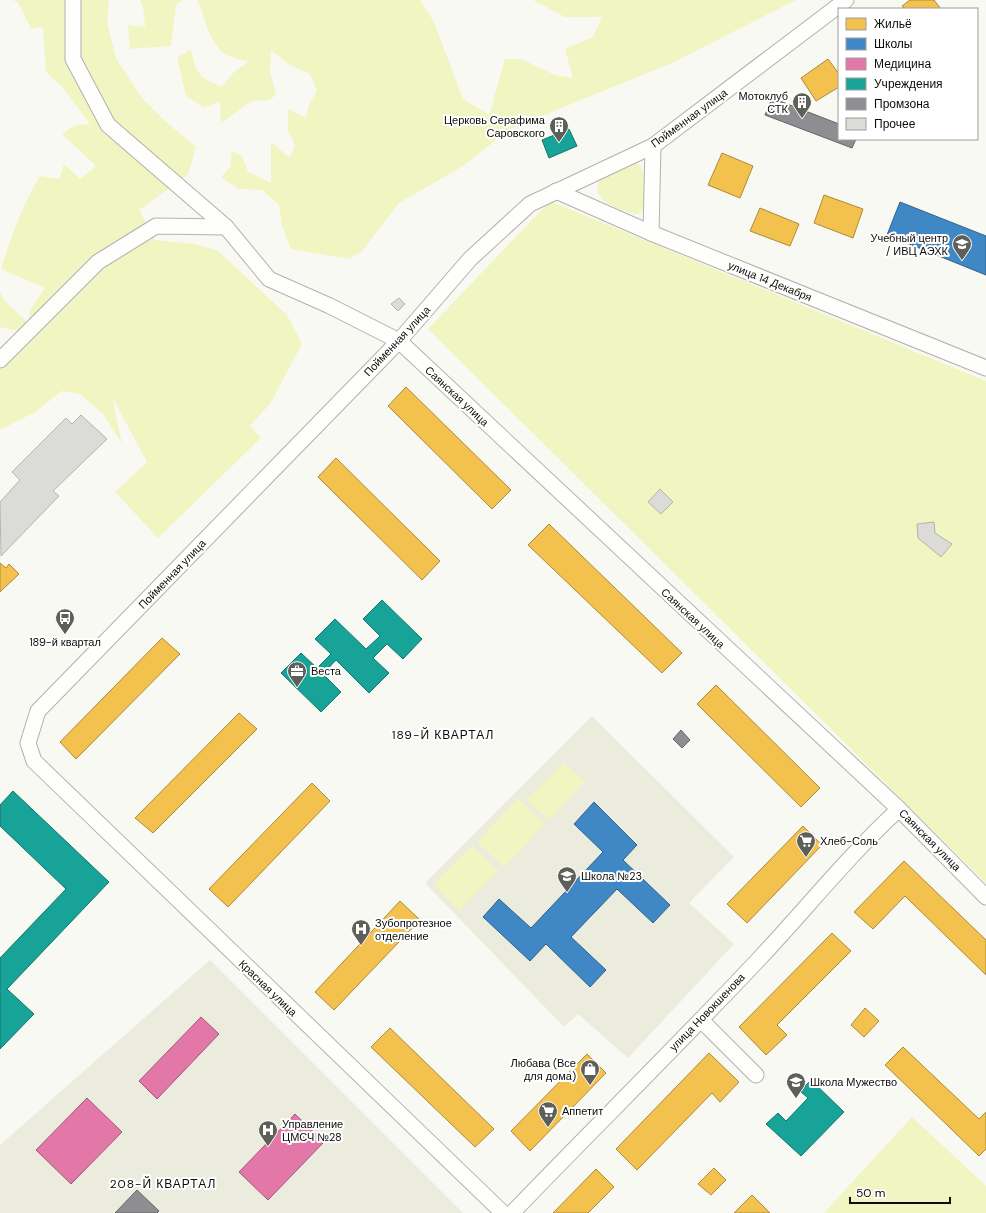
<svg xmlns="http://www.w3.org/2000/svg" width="986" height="1213" font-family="'DM Sans',sans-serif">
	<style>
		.built { fill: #ebecde }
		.green { fill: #f1f5c2 }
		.homes { fill: #f2c14e; stroke: #ad8b39 }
		.schools { fill: #3f88c5; stroke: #30638c }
		.health { fill: #e377a8; stroke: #a25778 }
		.public { fill: #17a398; stroke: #14766d }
		.industry { fill: #8d8d92; stroke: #666669 }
		.building { fill: #dbdbd7; stroke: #b4b4af }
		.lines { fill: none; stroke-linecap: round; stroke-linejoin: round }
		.street-casing { stroke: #b1b2ad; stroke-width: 17 }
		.street { stroke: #fefefd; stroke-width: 15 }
		.labels { text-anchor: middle; stroke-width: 4; stroke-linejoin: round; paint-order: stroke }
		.poi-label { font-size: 11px; fill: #0c0c08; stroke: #fff; text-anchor: start }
		.street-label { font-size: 11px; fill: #0c0c08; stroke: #fff }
		.neighbourhood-label { font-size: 12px; letter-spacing: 1px; fill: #0c0c08; stroke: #fff }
	</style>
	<rect width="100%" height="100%" fill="#f9f9f3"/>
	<g class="built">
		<polygon points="592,716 734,857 689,903 734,944 628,1058 578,1014 564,1027 425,883"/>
		<polygon points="210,960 463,1213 0,1213 0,1145"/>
	</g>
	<g class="green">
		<path d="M 12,0 L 109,0 L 107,22 L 116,58 L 141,97 L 165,121 L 196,147 L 188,175 L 139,210 L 155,240 L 194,244 L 217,250 L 287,315 L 302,344 L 270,404 L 250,426 L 261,438 L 158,538 L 115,492 L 147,462 L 112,397 L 122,444 L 103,414 L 80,394 L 62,391 L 35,412 L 0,430 L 0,349 L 18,331 L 0,327 L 0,292 L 3,299 L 29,324 L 30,310 L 45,288 L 1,269 C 12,234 21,208 40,176 L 59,179 L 64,164 L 80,179 L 96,166 L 62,134 L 75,125 L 90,124 L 64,89 L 46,72 L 43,27 L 31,29 L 18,2 Z"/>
		<polygon points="140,0 183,0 176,5 171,46 130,49 128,25 145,27 143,6"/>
		<path d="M 197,0 L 420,0 L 434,22 L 463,99 L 489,115 L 505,59 L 521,59 L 555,75 L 573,78 L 565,49 L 593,37 L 602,17 L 565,17 L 533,0 L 796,0 L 672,63 L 510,129 L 463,166 L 399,203 L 362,251 L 349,259 L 291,249 L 282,226 L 279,205 L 262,190 L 238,189 L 221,177 L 230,167 L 232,151 L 242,156 L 248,172 L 271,183 L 271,142 L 290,158 L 295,145 L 288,130 L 288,109 L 306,118 L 309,104 L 317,91 L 310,74 L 290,65 L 271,50 L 270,72 L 276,95 L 269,100 L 251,101 L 221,124 L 220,101 L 204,108 L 186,96 L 177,58 L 191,49 C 196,73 198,77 222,87 L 233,73 L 248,62 C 241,59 230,58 224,53 C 207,40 206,18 197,0 Z"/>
		<path d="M 634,162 C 647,164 648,196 644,206 C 643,209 641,212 639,214 L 634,214 C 618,209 589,201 600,178 Z"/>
		<polygon points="550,201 986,381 986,883 428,329"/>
		<polygon points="564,763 585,782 549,820 526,800"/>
		<polygon points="518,798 545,824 504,867 477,842"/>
		<polygon points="472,846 498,871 459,911 434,884"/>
		<polygon points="912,1117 986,1186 986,1213 824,1213"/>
	</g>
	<g class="homes">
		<polygon points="910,0 934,0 941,9 905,9 902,6"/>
		<polygon points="828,59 839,74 839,87 816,101 801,78"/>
		<polygon points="722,153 753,166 740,198 708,185"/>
		<polygon points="824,195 863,209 853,238 814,223"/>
		<polygon points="760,208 799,224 790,246 750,231"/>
		<polygon points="406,387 511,490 492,509 388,406"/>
		<polygon points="336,458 440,561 422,580 318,477"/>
		<polygon points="549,524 682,653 662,673 528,545"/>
		<polygon points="0,563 6,568 9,564 19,574 0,592"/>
		<polygon points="162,638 180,654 76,759 60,742"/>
		<polygon points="716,685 820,788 801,807 697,704"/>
		<polygon points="239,713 257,729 153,833 135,818"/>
		<polygon points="312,783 330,801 228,907 209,889"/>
		<polygon points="803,826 822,845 747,923 727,904"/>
		<polygon points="904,861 986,940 986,975 905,896 873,929 854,912"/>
		<polygon points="400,901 420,920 334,1010 315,992"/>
		<polygon points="832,933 851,951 777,1025 787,1035 766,1055 739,1027"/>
		<polygon points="865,1008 879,1021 864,1037 851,1025"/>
		<polygon points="390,1028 494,1129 475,1147 371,1047"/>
		<polygon points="903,1047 979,1119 986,1112 986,1149 979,1156 885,1065"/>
		<polygon points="709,1053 739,1082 720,1102 712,1093 637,1170 616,1149"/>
		<polygon points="587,1054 606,1073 530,1151 511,1131"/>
		<polygon points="714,1168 726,1180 711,1195 698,1184"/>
		<polygon points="596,1169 614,1187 588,1213 553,1213"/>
		<polygon points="752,1195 770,1213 734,1213"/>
	</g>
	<g class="schools">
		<polygon points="900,202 986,236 986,275 887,235"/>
		<polygon points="594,802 637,845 623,860 670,905 653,923 617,889 571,937 606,970 590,987 546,944 530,961 483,917 499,899 531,928 603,852 574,824"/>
	</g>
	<g class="health">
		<polygon points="201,1017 219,1034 157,1099 139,1081"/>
		<polygon points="87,1098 122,1132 71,1184 36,1150"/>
		<polygon points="295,1114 324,1142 268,1200 239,1172"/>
	</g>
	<g class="public">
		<polygon points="569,129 577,146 549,158 542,140"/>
		<polygon points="382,600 422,639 403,659 387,644 373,658 389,673 369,693 336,660 323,674 341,692 321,712 281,673 301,653 317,668 331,654 315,639 335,619 366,649 380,636 363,619"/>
		<polygon points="13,791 109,882 7,989 34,1014 0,1049 0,958 66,889 0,826 0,805"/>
		<polygon points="811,1080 844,1112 801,1156 766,1124 778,1113 786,1121 808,1098 800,1091"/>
	</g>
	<g class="industry">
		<polygon points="772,98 839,124 839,139 856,139 852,148 765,115"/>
		<polygon points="681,730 690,740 682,748 673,739"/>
		<polygon points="137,1190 159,1211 157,1213 115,1213"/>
	</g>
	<g class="building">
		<polygon points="399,298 405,304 398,311 391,304"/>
		<polygon points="81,415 107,439 53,491 59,496 1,556 0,502 20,480 12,472 66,418 72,424"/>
		<polygon points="660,489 673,502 661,514 648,502"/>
		<polygon points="934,522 935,533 952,544 941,557 918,538 917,524"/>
	</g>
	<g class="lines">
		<defs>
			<g id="street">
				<polyline points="73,0 73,59 108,125 226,227"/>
				<polyline points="556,191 651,233 986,368"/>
				<polyline points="651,233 653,146"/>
				<polyline points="0,360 98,262 156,226 226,227 269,279 330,306 399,341 899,809 986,897"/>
				<polyline points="701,1020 756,1075"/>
				<polyline points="503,1213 34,761 28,743 38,711 399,341 470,259 530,204 653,146 846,0"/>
				<path d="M 512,1213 C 594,1128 678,1045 759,959 C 806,909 849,855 899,809"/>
			</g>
		</defs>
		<use href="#street" class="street-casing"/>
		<use href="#street" class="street"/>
	</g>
	<defs>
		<symbol id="building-pin" viewBox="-11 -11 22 30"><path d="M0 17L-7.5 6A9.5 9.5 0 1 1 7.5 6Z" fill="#5f5f5a" stroke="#fff"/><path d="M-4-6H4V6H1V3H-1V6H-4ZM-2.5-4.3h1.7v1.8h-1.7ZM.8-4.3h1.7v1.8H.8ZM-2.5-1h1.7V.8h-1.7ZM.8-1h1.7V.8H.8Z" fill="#fff"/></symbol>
		<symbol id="school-pin" viewBox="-11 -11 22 30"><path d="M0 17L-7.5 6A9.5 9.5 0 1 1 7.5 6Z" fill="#5f5f5a" stroke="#fff"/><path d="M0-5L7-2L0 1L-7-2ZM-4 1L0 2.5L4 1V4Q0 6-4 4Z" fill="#fff"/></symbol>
		<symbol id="bus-pin" viewBox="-11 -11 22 30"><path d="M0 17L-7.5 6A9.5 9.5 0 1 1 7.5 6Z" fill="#5f5f5a" stroke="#fff"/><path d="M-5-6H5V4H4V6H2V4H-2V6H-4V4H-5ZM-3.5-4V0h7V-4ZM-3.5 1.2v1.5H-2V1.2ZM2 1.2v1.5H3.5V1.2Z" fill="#fff"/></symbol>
		<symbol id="office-pin" viewBox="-11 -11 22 30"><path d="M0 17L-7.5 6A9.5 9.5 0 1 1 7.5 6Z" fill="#5f5f5a" stroke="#fff"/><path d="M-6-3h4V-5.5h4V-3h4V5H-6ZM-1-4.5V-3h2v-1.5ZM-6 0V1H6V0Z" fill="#fff"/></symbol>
		<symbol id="supermarket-pin" viewBox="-11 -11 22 30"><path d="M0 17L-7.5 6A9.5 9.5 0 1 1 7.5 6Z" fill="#5f5f5a" stroke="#fff"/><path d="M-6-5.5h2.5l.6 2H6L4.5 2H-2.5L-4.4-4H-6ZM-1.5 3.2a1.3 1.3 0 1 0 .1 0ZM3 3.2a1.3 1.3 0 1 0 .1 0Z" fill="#fff"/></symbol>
		<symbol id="hospital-pin" viewBox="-11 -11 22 30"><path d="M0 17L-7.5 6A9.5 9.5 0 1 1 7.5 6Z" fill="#5f5f5a" stroke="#fff"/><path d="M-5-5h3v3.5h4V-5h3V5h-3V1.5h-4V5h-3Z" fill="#fff"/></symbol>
		<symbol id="shop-pin" viewBox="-11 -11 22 30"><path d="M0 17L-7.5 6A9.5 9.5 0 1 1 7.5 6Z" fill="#5f5f5a" stroke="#fff"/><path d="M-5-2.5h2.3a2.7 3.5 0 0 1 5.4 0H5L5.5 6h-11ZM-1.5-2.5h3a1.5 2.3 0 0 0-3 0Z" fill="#fff"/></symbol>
	</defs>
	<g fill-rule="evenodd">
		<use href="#building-pin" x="791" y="91" width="22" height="30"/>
		<use href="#building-pin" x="548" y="115" width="22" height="30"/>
		<use href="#school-pin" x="951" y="233" width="22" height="30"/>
		<use href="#bus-pin" x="54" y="607" width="22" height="30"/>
		<use href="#office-pin" x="286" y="660" width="22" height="30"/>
		<use href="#supermarket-pin" x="795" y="830" width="22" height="30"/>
		<use href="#school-pin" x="556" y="865" width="22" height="30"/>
		<use href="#hospital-pin" x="350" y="918" width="22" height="30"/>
		<use href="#shop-pin" x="579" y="1058" width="22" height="30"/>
		<use href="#school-pin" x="785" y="1071" width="22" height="30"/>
		<use href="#supermarket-pin" x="537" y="1100" width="22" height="30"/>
		<use href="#hospital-pin" x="257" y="1119" width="22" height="30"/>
	</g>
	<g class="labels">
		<g class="poi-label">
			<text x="788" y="100" text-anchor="end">Мотоклуб<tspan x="788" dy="13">СТК</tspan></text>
			<text x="545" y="124" text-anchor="end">Церковь Серафима<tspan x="545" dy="13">Саровского</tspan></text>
			<text x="948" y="242" text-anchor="end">Учебный центр<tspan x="948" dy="13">/ ИВЦ АЭХК</tspan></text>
			<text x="65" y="646" text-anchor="middle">189-й квартал</text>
			<text x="311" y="675">Веста</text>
			<text x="820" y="845">Хлеб-Соль</text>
			<text x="581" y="880">Школа №23</text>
			<text x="375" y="927">Зубопротезное<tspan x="375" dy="13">отделение</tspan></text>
			<text x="576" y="1067" text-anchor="end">Любава (Все<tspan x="576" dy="13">для дома)</tspan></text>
			<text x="810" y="1086">Школа Мужество</text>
			<text x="562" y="1115">Аппетит</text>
			<text x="282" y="1128">Управление<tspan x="282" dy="13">ЦМСЧ №28</tspan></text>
		</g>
		<g class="street-label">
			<text transform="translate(689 118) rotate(-36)" y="4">Пойменная улица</text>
			<text transform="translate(770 281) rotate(22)" y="4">улица 14 Декабря</text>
			<text transform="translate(397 341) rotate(-47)" y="4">Пойменная улица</text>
			<text transform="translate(457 396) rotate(43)" y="4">Саянская улица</text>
			<text transform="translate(172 574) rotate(-46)" y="4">Пойменная улица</text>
			<text transform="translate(693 618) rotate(43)" y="4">Саянская улица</text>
			<text transform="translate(930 840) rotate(45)" y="4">Саянская улица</text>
			<text transform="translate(268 988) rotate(44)" y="4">Красная улица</text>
			<text transform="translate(707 1012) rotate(-46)" y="4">улица Новокшенова</text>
		</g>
		<g class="neighbourhood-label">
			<text x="443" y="739">189-Й КВАРТАЛ</text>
			<text x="163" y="1188">208-Й КВАРТАЛ</text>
		</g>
	</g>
	<rect x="838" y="8" width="140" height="132" fill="#ffffff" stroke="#9e9e9c"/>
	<rect x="846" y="18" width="20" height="12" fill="#f2c14e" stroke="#9e9e9c"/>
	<text x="874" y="28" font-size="12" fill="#0c0c08">Жильё</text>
	<rect x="846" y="38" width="20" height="12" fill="#3f88c5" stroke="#9e9e9c"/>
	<text x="874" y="48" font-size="12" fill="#0c0c08">Школы</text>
	<rect x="846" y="58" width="20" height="12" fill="#e377a8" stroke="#9e9e9c"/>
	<text x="874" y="68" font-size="12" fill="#0c0c08">Медицина</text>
	<rect x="846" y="78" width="20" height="12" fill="#17a398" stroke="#9e9e9c"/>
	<text x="874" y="88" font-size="12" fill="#0c0c08">Учреждения</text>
	<rect x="846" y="98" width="20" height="12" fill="#8d8d92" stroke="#9e9e9c"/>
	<text x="874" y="108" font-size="12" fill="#0c0c08">Промзона</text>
	<rect x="846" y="118" width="20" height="12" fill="#dbdbd7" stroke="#9e9e9c"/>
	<text x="874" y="128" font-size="12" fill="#0c0c08">Прочее</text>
	<path d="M850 1197v6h100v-6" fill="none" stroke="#0c0c08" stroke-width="2"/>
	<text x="856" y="1197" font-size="12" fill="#0c0c08" stroke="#ffffff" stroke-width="3" paint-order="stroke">50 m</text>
</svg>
